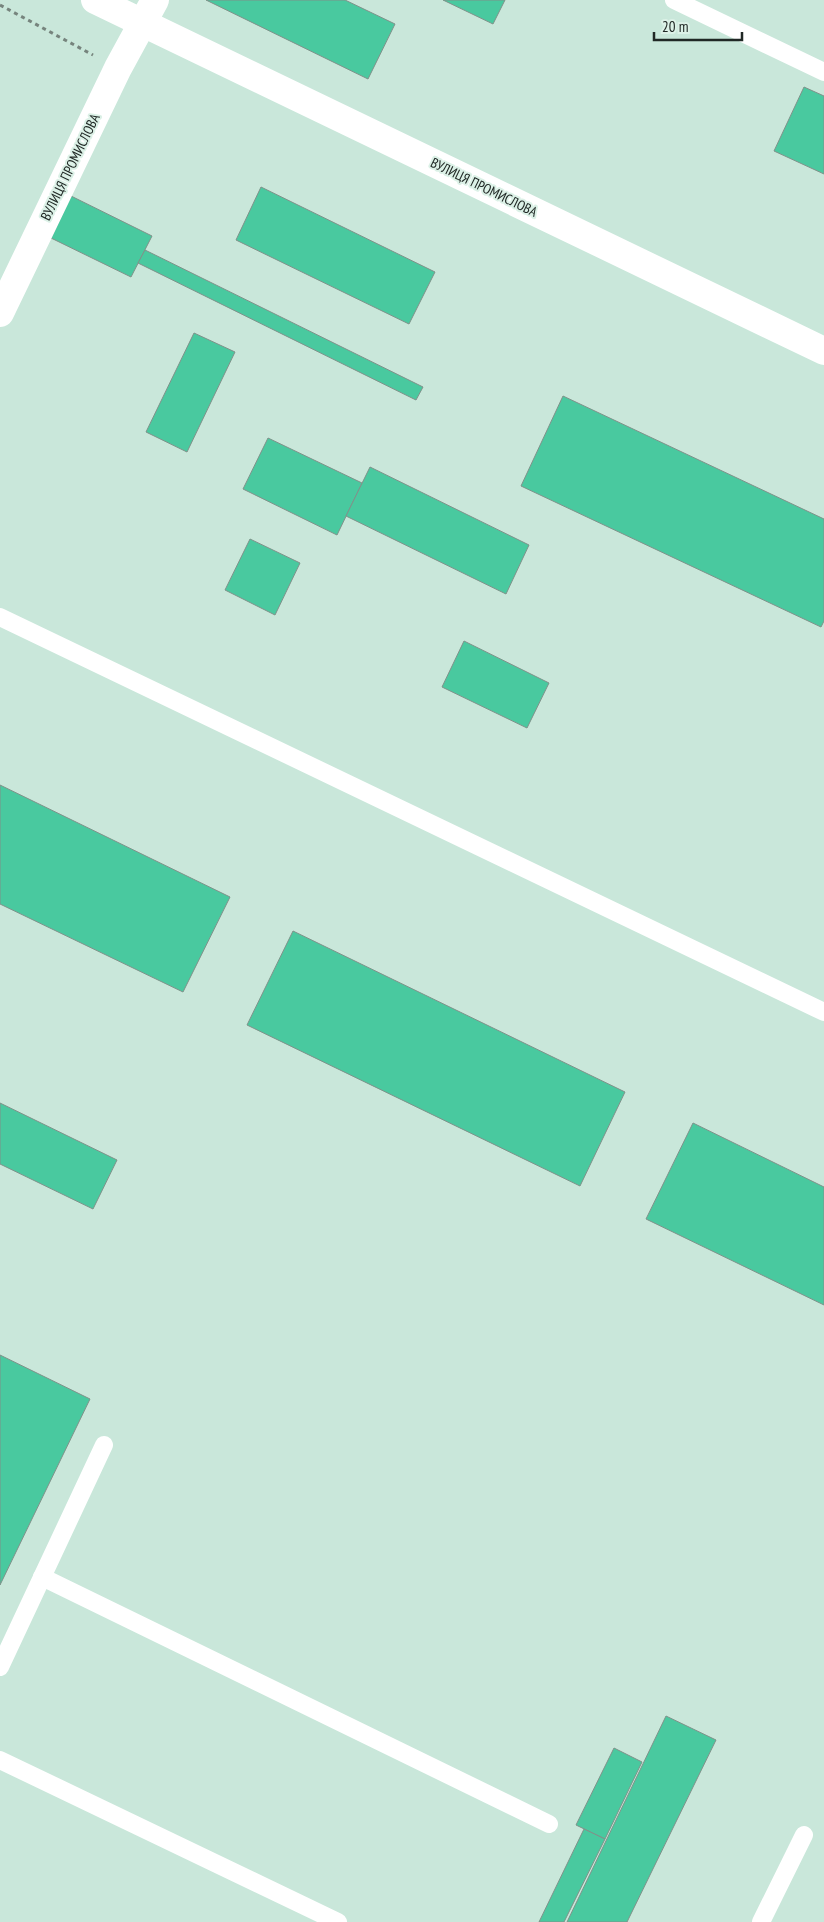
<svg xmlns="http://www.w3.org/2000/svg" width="824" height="1922" font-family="'PT Sans Narrow',sans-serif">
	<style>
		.built { fill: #c9e7da }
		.building { fill: #49c99f; stroke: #7f928a }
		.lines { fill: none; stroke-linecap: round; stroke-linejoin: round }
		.path { stroke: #76847d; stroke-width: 3; stroke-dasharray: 4 4; stroke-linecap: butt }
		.service { stroke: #fff; stroke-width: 18 }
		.minor { stroke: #fff; stroke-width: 28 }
		.labels { text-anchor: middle; stroke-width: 4; stroke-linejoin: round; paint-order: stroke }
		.street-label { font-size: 14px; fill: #202825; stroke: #dcf1e7 }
	</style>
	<rect width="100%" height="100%" fill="#dcf1e7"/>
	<rect class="built" x="0" y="0" width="824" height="1922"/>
	<g class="building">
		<polygon points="206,0 345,0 395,24 368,79"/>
		<polygon points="443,0 505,0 493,24"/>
		<polygon points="804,87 824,96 824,174 774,151"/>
		<polygon points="261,187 435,272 409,324 236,240"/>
		<polygon points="71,196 152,236 131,277 51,238"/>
		<polygon points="145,250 423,387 416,400 138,263"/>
		<polygon points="194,333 235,352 187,452 146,432"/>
		<polygon points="563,396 824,519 824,621 821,627 521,486"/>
		<polygon points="268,438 362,483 337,535 243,489"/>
		<polygon points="370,467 529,545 506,594 346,516"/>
		<polygon points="250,539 300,563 275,615 225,590"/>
		<polygon points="464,641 549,683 527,728 442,687"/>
		<polygon points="0,785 230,897 183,992 0,904"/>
		<polygon points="293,931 625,1092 580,1186 247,1025"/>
		<polygon points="0,1103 117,1160 93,1209 0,1164"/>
		<polygon points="693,1123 824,1187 824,1305 646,1219"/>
		<polygon points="0,1355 90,1399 0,1585"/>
		<polygon points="666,1716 716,1740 627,1922 567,1922"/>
		<polygon points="614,1748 642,1762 605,1839 576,1825"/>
		<polygon points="584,1829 605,1839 564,1922 539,1922"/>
	</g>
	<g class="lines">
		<polyline class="path" points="0,5 93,55"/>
		<g class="service">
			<polyline points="674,0 824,72"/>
			<polyline points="0,617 824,1012"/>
			<polyline points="42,1577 549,1824"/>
			<polyline points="0,1667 104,1445"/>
			<polyline points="0,1760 338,1922"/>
			<polyline points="761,1922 804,1835"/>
		</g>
		<g class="minor">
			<polyline points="95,0 824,351"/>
			<polyline points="0,313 118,68 155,0"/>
		</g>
	</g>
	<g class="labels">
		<g class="street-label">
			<text transform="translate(70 167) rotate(-64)" y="5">ВУЛИЦЯ ПРОМИСЛОВА</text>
			<text transform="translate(484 187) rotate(26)" y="5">ВУЛИЦЯ ПРОМИСЛОВА</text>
		</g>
	</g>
	<path d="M654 32v8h88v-8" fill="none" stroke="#202825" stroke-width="2.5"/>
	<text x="662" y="32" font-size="15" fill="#202825" stroke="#dcf1e7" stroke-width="4" paint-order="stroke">20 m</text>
</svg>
